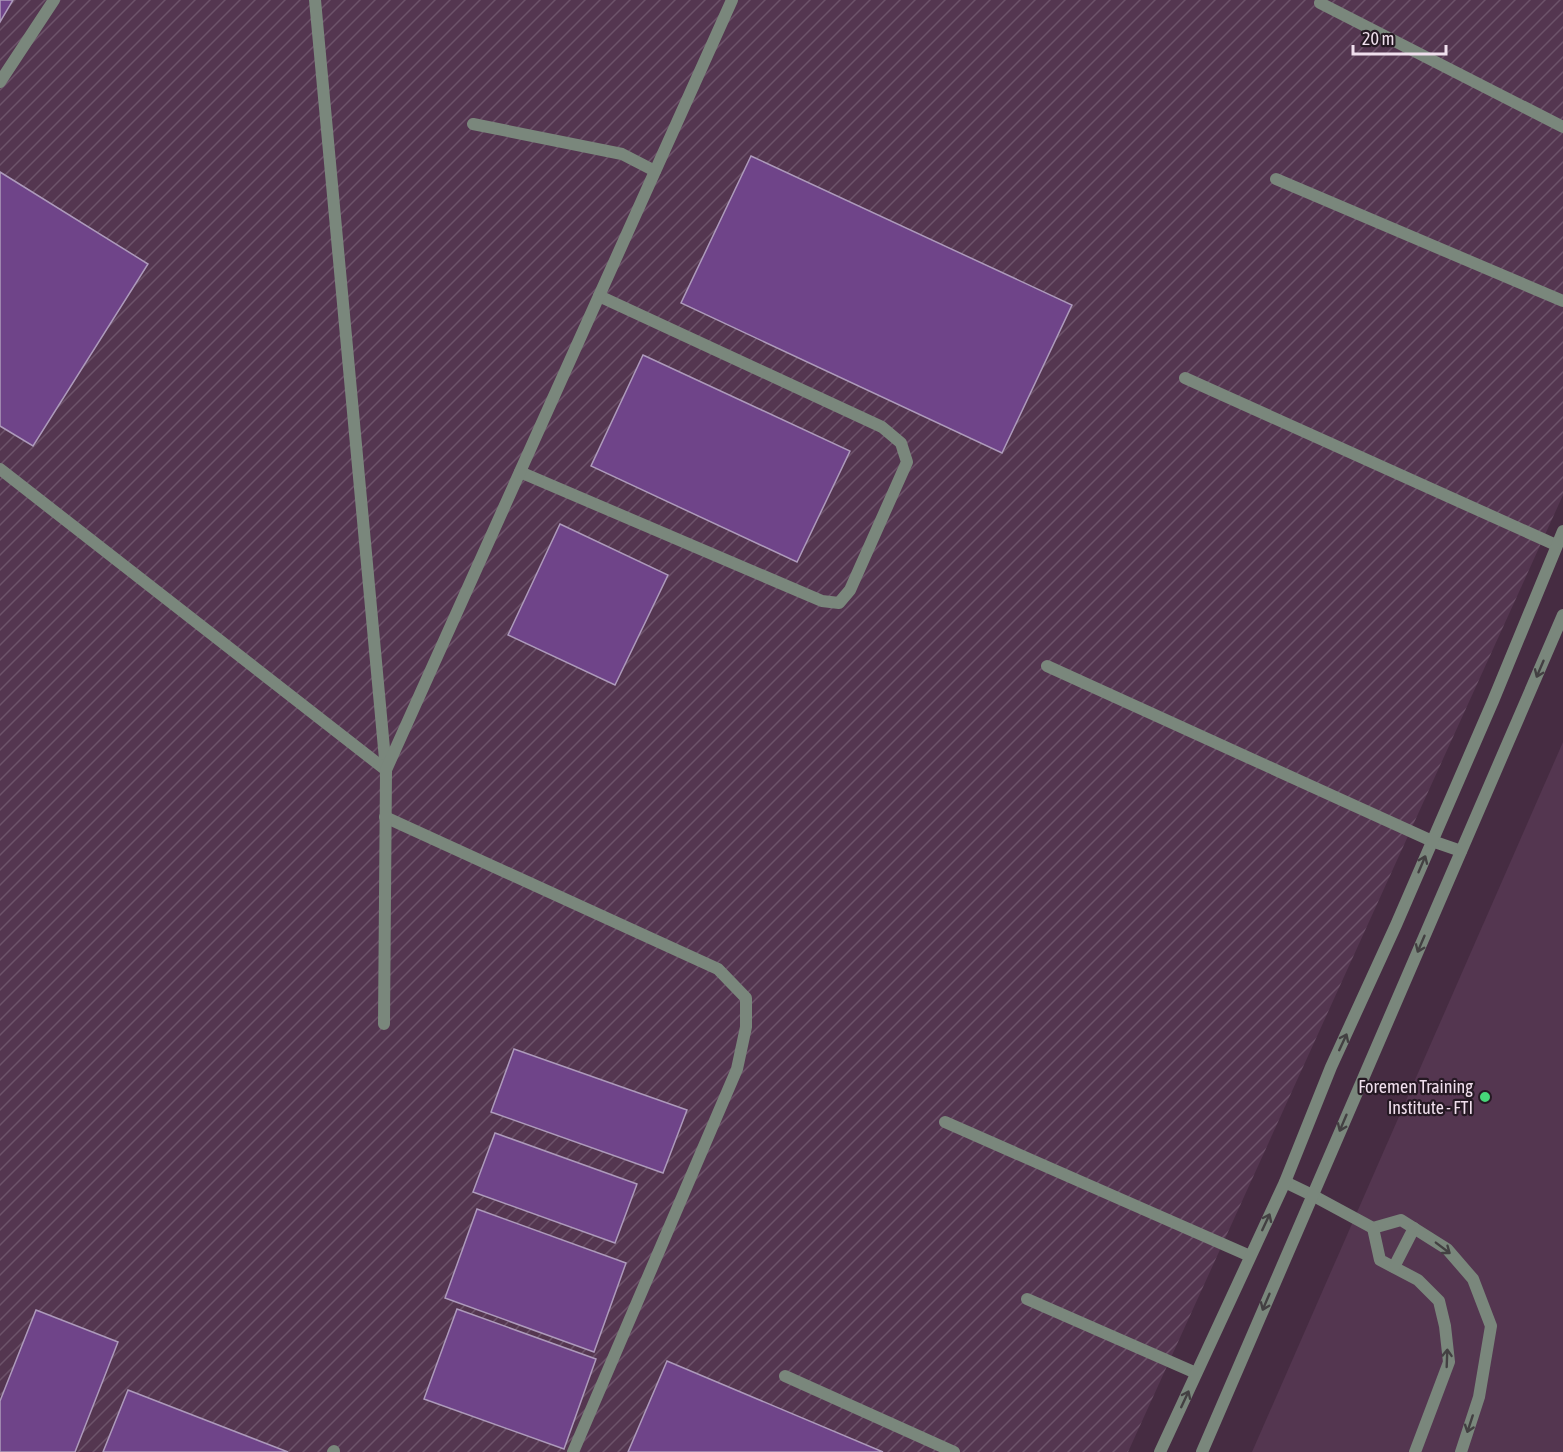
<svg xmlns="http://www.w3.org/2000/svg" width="1563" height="1452" font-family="'Asap Condensed',sans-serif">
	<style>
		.built { fill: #543650 }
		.industrial { fill: url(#industrial-furrows) }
		.building { fill: #6f4489; stroke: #ad9abb; stroke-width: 1.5 }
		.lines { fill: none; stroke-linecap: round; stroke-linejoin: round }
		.service { stroke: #7a877c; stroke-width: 12 }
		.minor { stroke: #7a877c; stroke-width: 12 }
		.tertiary { stroke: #7a877c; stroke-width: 12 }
		.oneway { stroke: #434042 }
		.poi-dot { fill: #46d779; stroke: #251923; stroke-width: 2 }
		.labels { text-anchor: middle; stroke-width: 4.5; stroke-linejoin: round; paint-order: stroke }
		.poi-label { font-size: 18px; fill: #f0dfed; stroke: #251923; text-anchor: end }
	</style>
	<defs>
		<pattern id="industrial-furrows" width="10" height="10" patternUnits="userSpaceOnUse" patternTransform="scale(1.5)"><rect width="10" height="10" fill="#543650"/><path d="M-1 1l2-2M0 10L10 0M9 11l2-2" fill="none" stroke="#6d536a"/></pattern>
	</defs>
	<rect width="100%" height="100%" fill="#462c42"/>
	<polygon class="built" points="1563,742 1563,1452 1252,1452"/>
	<polygon class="industrial" points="0,0 1563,0 1563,495 1128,1452 0,1452"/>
	<g class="building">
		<polygon points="0,0 13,0 0,22"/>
		<polygon points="751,156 1072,305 1002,453 681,303"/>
		<polygon points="0,172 148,264 33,446 0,426"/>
		<polygon points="643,355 850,451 797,562 591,466"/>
		<polygon points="560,524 668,575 615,685 508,635"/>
		<polygon points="514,1049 687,1110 663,1173 491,1112"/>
		<polygon points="495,1133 637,1184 615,1243 473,1192"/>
		<polygon points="477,1209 626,1263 594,1352 445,1298"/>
		<polygon points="457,1309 596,1359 564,1449 424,1399"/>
		<polygon points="36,1310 118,1342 75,1452 0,1452 0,1401"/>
		<polygon points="667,1361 883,1452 628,1452"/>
		<polygon points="128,1390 288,1452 103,1452"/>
	</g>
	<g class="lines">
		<g class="service">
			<polyline points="315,0 386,770"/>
			<polyline points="1320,3 1563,127"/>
			<polyline points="473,124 622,154 655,171"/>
			<polyline points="1276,179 1563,301"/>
			<polyline points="1185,378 1556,545"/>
			<polyline points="0,469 386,770"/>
			<polyline points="1047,666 1432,841 1461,851"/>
			<polyline points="945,1122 1250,1256"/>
			<polyline points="1285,1182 1312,1195 1373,1228 1401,1220 1447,1249 1473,1279 1491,1326 1479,1397 1461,1452"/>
			<polyline points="1373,1228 1380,1260 1418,1280 1439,1301 1445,1326 1449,1362 1415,1452"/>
			<polyline points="1394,1267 1414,1228"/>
			<polyline points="1027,1299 1196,1373"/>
			<polyline points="785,1376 954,1452"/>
			<polyline points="333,1452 334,1451"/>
		</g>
		<g class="minor">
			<polyline points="520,472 822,601 839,603 850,590 907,462 901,443 882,427 599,296"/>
			<polyline points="385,817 718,969 746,998 746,1027 737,1069 573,1452"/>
			<polyline points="384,1024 386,770 732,0"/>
		</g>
		<g class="tertiary">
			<polyline points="0,82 54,0"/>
			<polyline points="1160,1452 1285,1182 1331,1067 1396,925 1493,701 1563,531"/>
			<polyline points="1202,1452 1563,615"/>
		</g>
	</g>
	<defs><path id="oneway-shaft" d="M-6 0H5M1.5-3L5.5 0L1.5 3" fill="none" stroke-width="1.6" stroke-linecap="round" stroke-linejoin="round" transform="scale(1.5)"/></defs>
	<g class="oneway">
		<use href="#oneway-shaft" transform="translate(1540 669) rotate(113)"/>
		<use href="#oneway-shaft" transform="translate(1422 864) rotate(-67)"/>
		<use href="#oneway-shaft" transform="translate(1421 944) rotate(113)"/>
		<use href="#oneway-shaft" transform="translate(1343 1042) rotate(-65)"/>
		<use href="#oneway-shaft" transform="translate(1343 1123) rotate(113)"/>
		<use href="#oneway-shaft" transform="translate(1266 1222) rotate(-65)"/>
		<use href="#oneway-shaft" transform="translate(1443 1248) rotate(37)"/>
		<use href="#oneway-shaft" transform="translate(1266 1302) rotate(113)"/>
		<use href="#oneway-shaft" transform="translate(1447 1358) rotate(-88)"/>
		<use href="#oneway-shaft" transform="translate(1185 1399) rotate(-65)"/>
		<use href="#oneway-shaft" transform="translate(1470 1424) rotate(108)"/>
	</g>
	<circle class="poi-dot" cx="1485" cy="1097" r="6"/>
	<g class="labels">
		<g class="poi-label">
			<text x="1473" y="1093">Foremen Training<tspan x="1473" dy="21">Institute - FTI</tspan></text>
		</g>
	</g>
	<path d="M1353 45v9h93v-9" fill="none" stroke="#f0dfed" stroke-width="3"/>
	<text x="1362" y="45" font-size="18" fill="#f0dfed" stroke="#251923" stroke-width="4.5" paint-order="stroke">20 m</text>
</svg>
